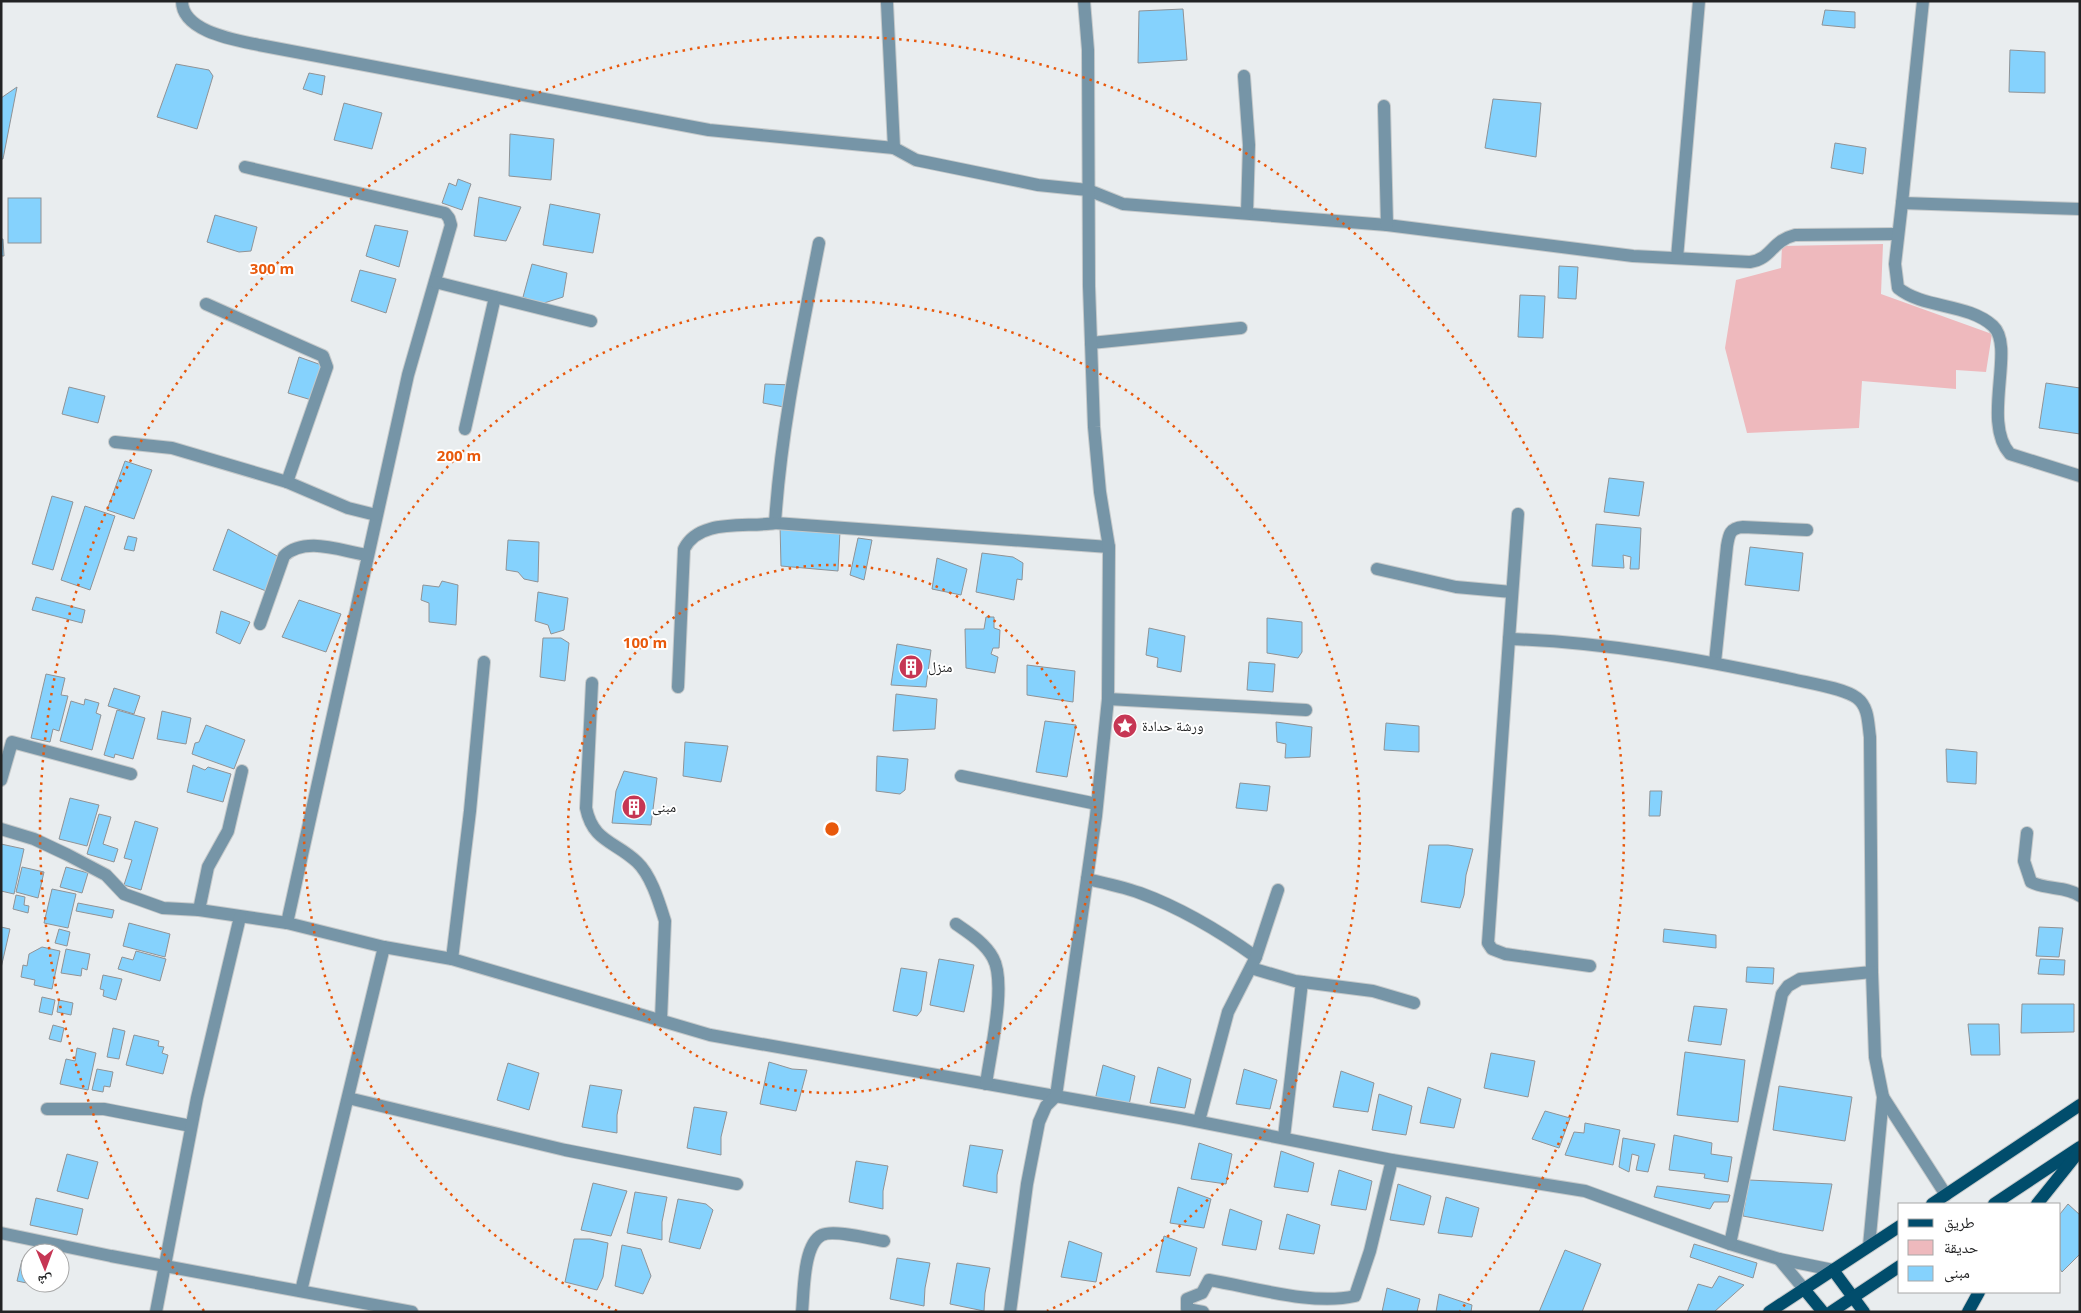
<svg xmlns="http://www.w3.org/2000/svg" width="2081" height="1313" font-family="'Open Sans','Noto Naskh Arabic',sans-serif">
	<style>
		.green { fill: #eeb9bd }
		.building { fill: #85d2fd; stroke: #909396 }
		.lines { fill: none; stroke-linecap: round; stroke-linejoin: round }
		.minor-casing { stroke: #c5c9ca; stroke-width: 14 }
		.major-casing { stroke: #c5c9ca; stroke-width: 14 }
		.minor { stroke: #7695a7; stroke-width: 12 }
		.major { stroke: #014d6c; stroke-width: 12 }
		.ring { fill: none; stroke: #e8590c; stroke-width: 2.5; stroke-dasharray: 2.5 5 }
		.labels { text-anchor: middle; stroke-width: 4; stroke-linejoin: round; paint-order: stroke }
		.poi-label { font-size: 14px; fill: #222324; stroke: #fff; text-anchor: start }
		.centre { fill: #e8590c; stroke: #fff; stroke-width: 2.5 }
		.ring-label { font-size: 15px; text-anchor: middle; font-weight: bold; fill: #e8590c; stroke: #fff; stroke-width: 4; stroke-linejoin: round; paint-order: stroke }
	</style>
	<rect width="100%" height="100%" fill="#e9edef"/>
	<polygon class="green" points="1883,244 1881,294 1992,334 1986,372 1956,370 1956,389 1862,381 1859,428 1747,433 1725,348 1736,280 1781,268 1782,246"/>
	<g class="building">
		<polygon points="1183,9 1187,60 1138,63 1139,11"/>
		<polygon points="1825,10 1855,12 1855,28 1822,25"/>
		<polygon points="2010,50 2045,52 2045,93 2009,92"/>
		<polygon points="176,64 209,70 213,76 197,129 157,117"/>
		<polygon points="309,73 325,76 322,95 303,89"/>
		<polygon points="17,87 3,159 1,159 1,98"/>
		<polygon points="1493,99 1541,103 1536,157 1485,148"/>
		<polygon points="344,103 382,113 372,149 334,140"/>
		<polygon points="510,134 554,139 551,180 509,176"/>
		<polygon points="1835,143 1866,148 1863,174 1831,168"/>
		<polygon points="458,179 471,184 462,210 442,203 449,183 456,186"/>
		<polygon points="479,197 521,207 506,241 474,236"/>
		<rect x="8" y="198" width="33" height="45"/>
		<polygon points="550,204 600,214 593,253 543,245"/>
		<polygon points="215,215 257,227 251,251 239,252 207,242"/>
		<polygon points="375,225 408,231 399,267 366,256"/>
		<polygon points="1,239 3,239 4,256 1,256"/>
		<polygon points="532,264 567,273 563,297 541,304 523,297"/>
		<polygon points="1559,266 1578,267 1576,299 1558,298"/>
		<polygon points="360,270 396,279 386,313 351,301"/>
		<polygon points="1520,295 1545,296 1543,338 1518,337"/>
		<polygon points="299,357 327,367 315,401 288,393"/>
		<polygon points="2046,383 2080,388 2080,434 2039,428"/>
		<polygon points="765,384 793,385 789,408 763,403"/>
		<polygon points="69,387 105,396 98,423 62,414"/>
		<polygon points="125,461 152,470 134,519 107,510"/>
		<polygon points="1609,478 1644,482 1639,516 1604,512"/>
		<polygon points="52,496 73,502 53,570 32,564"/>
		<polygon points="85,506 115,516 90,590 61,580"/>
		<polygon points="1596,524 1641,528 1639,569 1630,569 1631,557 1623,555 1624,568 1592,566"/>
		<polygon points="780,525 840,531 838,571 781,566"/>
		<polygon points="228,529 279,557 266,591 213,570"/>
		<polygon points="128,536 137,538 134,551 124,549"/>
		<polygon points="858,538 872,540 864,580 850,575"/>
		<polygon points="508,540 539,542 538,582 524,579 518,572 506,570"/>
		<polygon points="1750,547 1803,553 1799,591 1745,585"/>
		<polygon points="982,553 1013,557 1023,563 1022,580 1017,579 1014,600 976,592"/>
		<polygon points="937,558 967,569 961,595 932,589"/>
		<polygon points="442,581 458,585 456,625 429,622 429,603 421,600 423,585 439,587"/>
		<polygon points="538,592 568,598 564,630 551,634 548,625 535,621"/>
		<polygon points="36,597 85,610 82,623 32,610"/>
		<polygon points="299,600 341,614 326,652 282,637"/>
		<polygon points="221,611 250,622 240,644 216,633"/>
		<polygon points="986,617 994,617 994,628 1000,630 999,648 993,648 991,654 998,657 995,673 966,668 965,629 984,629"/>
		<polygon points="1267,618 1302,622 1302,652 1298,658 1267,653"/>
		<polygon points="1149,628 1185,636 1181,672 1157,667 1158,658 1146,655"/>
		<polygon points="543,638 561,638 569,643 565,681 540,677"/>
		<polygon points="897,644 931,650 926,687 891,685"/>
		<polygon points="1249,662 1275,664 1273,692 1247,690"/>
		<polygon points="1027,665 1075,671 1073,702 1027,695"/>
		<polygon points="46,674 65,678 61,695 68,696 59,731 53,729 50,742 31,738"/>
		<polygon points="114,688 140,696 134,714 108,706"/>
		<polygon points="896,694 937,699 935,729 893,731"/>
		<polygon points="85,699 99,703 96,713 101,715 92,750 60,741 71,701 84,705"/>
		<polygon points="117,710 145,718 133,759 115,754 114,758 104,755"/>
		<polygon points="162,711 191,718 186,744 157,739"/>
		<polygon points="1045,721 1076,725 1067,777 1036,772"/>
		<polygon points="1276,722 1312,727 1310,757 1285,758 1286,744 1277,742"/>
		<polygon points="1386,723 1419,726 1419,752 1384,750"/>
		<polygon points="206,725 245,740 234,769 192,754 195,743 199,742"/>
		<polygon points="685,742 728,746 721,782 683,776"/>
		<polygon points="1946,749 1977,752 1976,784 1947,782"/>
		<polygon points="877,756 908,759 905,790 900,794 876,791"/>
		<polygon points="193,765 205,770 208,767 231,774 223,802 187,792"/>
		<polygon points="624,771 657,778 651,825 612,823 616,791"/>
		<polygon points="1240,783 1270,786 1267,811 1236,808"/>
		<polygon points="1650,791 1662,791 1660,816 1649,816"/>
		<polygon points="70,798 99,805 87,846 59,839"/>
		<polygon points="99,814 111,817 103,844 118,849 114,862 87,854"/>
		<polygon points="135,821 158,828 141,890 124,885 132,860 124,858"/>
		<polygon points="1,844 24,849 14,894 1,891"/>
		<polygon points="1429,845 1448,845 1473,849 1466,875 1464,895 1460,908 1421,902"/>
		<polygon points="22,867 44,872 38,898 16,892"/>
		<polygon points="66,867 88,873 82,893 60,887"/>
		<polygon points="52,889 76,894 68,928 44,923"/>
		<polygon points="16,895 25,897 24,905 29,906 28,913 13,909"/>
		<polygon points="78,903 114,910 112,918 76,911"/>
		<polygon points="129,923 170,934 165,957 123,946"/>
		<polygon points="1,927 10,929 1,968"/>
		<polygon points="2039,927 2063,928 2059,957 2036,956"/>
		<polygon points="59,929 70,932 67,946 55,943"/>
		<polygon points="1664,929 1716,935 1716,948 1663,942"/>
		<polygon points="42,947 60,951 52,989 34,985 35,980 21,977 23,965 27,966 29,954"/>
		<polygon points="66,949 90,954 87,970 82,968 81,976 61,973"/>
		<polygon points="136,951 166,959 160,981 118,969 122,957 133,960"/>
		<polygon points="939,959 974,965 964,1012 930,1005"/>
		<polygon points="2040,959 2065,960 2064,975 2038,974"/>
		<polygon points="1747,967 1774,968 1773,984 1746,982"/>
		<polygon points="901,968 927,972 921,1011 917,1016 893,1011"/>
		<polygon points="103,975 122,979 116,1000 103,996 104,990 100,989"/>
		<polygon points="42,997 55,1000 52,1015 39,1012"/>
		<polygon points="59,1000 73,1003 71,1015 57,1012"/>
		<polygon points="2022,1004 2074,1004 2074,1032 2021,1033"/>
		<polygon points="1694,1006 1727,1009 1721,1045 1688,1041"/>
		<polygon points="1968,1024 1999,1024 2000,1055 1971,1055"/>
		<polygon points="53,1025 64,1028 61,1042 49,1039"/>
		<polygon points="113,1028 125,1031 119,1059 107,1057"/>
		<polygon points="134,1035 159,1041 158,1046 164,1047 162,1053 168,1055 163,1074 126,1065"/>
		<polygon points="77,1048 96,1053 88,1090 60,1084 66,1059 75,1061"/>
		<polygon points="1685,1052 1745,1060 1738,1122 1677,1115"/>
		<polygon points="1491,1053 1535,1061 1528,1097 1484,1088"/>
		<polygon points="769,1062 792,1069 807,1070 796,1111 760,1104"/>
		<polygon points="508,1063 539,1073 529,1110 497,1100"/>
		<polygon points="1103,1065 1135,1076 1129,1105 1095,1100"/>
		<polygon points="1158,1067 1191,1079 1185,1108 1150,1103"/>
		<polygon points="97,1069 113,1072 110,1087 104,1086 103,1092 92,1090"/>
		<polygon points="1244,1069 1277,1080 1270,1109 1236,1104"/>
		<polygon points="1341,1071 1374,1083 1368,1112 1333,1107"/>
		<polygon points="590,1085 622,1090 617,1115 617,1133 582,1127"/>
		<polygon points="1779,1086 1852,1097 1845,1141 1773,1130"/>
		<polygon points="1428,1087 1461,1099 1454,1128 1420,1123"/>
		<polygon points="1379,1094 1412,1106 1406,1135 1372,1130"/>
		<polygon points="694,1107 727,1112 721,1137 721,1155 687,1148"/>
		<polygon points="1545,1111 1570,1118 1559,1148 1532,1139"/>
		<polygon points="1585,1123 1620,1130 1613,1165 1565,1155 1574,1132 1584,1133"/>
		<polygon points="1674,1135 1712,1143 1711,1154 1732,1157 1728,1182 1704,1178 1705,1174 1669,1170"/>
		<polygon points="1623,1138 1655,1144 1648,1172 1636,1170 1639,1156 1632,1154 1629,1172 1619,1167"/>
		<polygon points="1199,1143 1232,1154 1226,1184 1191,1179"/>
		<polygon points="970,1145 1003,1150 997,1175 997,1193 963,1186"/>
		<polygon points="1281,1151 1314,1163 1308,1192 1274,1187"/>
		<polygon points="67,1154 98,1162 88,1199 57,1191"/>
		<polygon points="856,1161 888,1166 883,1191 883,1209 849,1202"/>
		<polygon points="1339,1170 1372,1181 1366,1210 1331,1205"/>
		<polygon points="1749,1180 1832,1184 1823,1231 1743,1216"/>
		<polygon points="593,1183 627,1191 611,1236 581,1230"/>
		<polygon points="1398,1184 1431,1196 1424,1225 1390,1220"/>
		<polygon points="1657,1186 1730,1195 1728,1202 1714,1202 1710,1209 1654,1197"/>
		<polygon points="1178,1187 1211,1199 1204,1228 1170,1223"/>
		<polygon points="635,1192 667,1197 662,1222 662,1240 627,1233"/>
		<polygon points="1446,1197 1479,1208 1472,1237 1438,1233"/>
		<polygon points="36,1198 83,1209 77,1235 30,1225"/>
		<polygon points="678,1199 706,1204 713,1210 700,1249 669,1242"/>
		<polygon points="2068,1204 2080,1215 2080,1254 2062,1272 2060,1269 2060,1214"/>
		<polygon points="1230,1209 1262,1221 1256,1250 1222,1245"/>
		<polygon points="1287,1214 1320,1225 1314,1254 1279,1249"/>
		<polygon points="1164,1236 1197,1248 1190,1276 1156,1272"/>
		<polygon points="574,1239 590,1239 608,1243 603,1277 597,1290 565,1282"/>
		<polygon points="1069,1241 1102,1253 1096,1282 1061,1277"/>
		<polygon points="1694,1244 1757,1263 1753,1278 1690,1257"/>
		<polygon points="622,1245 641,1249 651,1276 643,1294 615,1286"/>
		<polygon points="1565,1250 1601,1264 1582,1312 1539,1312"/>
		<polygon points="897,1258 930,1263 925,1288 924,1306 890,1299"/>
		<polygon points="22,1260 30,1262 30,1283 52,1283 51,1288 17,1281"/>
		<polygon points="957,1263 990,1268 985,1293 984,1311 950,1304"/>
		<polygon points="1719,1276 1744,1285 1714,1312 1687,1312 1698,1284 1712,1288"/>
		<polygon points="1387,1288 1420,1299 1417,1312 1382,1312"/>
		<polygon points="1439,1294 1472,1305 1471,1312 1436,1312"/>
	</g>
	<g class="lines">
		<defs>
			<g id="minor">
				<path d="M 182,1 C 182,32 236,40 259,45 L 709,130 L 894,148 L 916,160 L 1038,185 L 1088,190 L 1123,204 L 1387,225 L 1633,256 L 1750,262 C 1772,259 1771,241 1795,235 L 1898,234"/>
				<polyline points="1923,1 1902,203 2080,209"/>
				<polyline points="887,3 894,148"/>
				<polyline points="1244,76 1249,145 1247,213"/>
				<polyline points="1384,106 1387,225"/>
				<polyline points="245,167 445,213 449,218 451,225 408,375 287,923"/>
				<path d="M 1902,203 L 1895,264 L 1898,288 C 1924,309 1968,303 1993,326 C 2016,347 1981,422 2010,454 L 2080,476"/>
				<path d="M 819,243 C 801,336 781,429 775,523 L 1109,547"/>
				<polyline points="1677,258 1699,1"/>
				<polyline points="435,282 591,321"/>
				<polyline points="206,304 323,356 327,367 287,482"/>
				<polyline points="1091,343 1241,328"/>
				<polyline points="465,429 495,297"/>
				<polyline points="115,442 172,448 287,482 348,508 376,515"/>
				<polyline points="1377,569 1456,587 1512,592"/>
				<path d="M 260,624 L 284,556 C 305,536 341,551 367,555"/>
				<polyline points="1509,639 1518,514"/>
				<path d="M 1715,662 L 1727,546 C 1729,534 1730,528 1743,527 L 1807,530"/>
				<path d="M 592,683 L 586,808 C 593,842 615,841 637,862 C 651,875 659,902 665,921 L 661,1020"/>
				<path d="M 678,687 L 684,549 C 699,518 746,528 775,523"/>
				<polyline points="1108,699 1306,710"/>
				<polyline points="961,776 1097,804"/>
				<polyline points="1,780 12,742 131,774"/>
				<polyline points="1,829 34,839 68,855 106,875 124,894 163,908 199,910 287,923 384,947 452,959 710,1035 1180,1118 1392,1160 1585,1191 1730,1244 1779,1259 1833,1270"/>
				<path d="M 2027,833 L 2024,861 L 2031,882 C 2046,890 2067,886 2080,896"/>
				<path d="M 1087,879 C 1105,883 1123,887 1140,893 C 1181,908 1221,932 1256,957"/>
				<polyline points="199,910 208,867 228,831 242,771"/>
				<path d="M 956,924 C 969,933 985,943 993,958 C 1007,983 990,1054 986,1084"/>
				<polyline points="452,959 470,811 484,662"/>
				<path d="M 1590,966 L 1505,954 L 1492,949 L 1488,943 L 1509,639 C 1604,642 1698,659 1792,679 C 1809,683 1844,688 1857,698 C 1869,707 1868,724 1870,737 L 1872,972 L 1875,1057 L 1883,1097 L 1869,1246"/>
				<polyline points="1251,968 1295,981 1373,991 1414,1003"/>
				<polyline points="1883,1097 1946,1195"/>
				<polyline points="348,1098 565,1150 737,1184"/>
				<polyline points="47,1109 104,1109 191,1126"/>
				<polyline points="1199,1121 1228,1012 1256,957 1278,890"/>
				<polyline points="1284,1137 1302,982"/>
				<polyline points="1,1233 111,1256 412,1312"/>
				<polyline points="1730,1244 1782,994 1788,986 1800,979 1872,972"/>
				<polyline points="1779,1259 1804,1289"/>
				<polyline points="301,1291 384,947"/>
				<polyline points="156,1312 197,1098 240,917"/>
				<path d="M 802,1312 C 804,1292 803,1244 822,1235 C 833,1229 871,1239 884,1241"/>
				<polyline points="1010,1312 1027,1184 1039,1122 1046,1106 1056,1096 1096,816 1108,699 1109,547 1100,492 1094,427 1089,286 1088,50 1084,1"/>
				<path d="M 1203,1312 L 1187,1309 L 1187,1299 L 1202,1293 L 1209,1280 C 1253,1287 1312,1306 1355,1296 L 1370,1251 L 1392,1160"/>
			</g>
			<g id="major">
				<polyline points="1932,1204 2080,1105"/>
				<polyline points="1994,1204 2080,1147"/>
				<polyline points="2037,1204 2078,1153"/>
				<polyline points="1833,1270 1864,1312"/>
				<polyline points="1804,1289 1823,1312"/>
				<polyline points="1769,1312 1900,1226"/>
				<polyline points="1831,1312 1900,1266"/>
				<polyline points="1968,1312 1979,1292"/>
			</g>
		</defs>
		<use href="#minor" class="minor-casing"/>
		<use href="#major" class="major-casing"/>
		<use href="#minor" class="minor"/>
		<use href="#major" class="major"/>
	</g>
	<g class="ring">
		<circle cx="832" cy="829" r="264"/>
		<path d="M617 1311A528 528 0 1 1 1047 1311"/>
		<path d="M204 1311A792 792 0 1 1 1460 1311"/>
	</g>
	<defs>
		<symbol id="building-disc" viewBox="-11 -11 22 22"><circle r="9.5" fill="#c63654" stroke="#fff"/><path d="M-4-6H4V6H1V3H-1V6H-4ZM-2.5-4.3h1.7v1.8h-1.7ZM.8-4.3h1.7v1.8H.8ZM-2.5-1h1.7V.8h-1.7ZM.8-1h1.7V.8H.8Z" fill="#fff"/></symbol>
		<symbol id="sight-disc" viewBox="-11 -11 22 22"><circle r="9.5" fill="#c63654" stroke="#fff"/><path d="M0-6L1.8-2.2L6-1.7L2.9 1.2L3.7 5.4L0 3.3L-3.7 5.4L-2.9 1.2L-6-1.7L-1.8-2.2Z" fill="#fff"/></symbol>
	</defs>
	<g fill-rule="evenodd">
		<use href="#building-disc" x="897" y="653" width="28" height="28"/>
		<use href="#sight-disc" x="1111" y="712" width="28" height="28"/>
		<use href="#building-disc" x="620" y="793" width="28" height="28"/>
	</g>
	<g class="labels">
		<g class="poi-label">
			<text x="928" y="672">منزل</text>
			<text x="1142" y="731">ورشة حدادة</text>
			<text x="652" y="812">مبنى</text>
		</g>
	</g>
	<circle cx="832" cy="829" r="8" class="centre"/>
	<g class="ring-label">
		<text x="272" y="274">300 m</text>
		<text x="459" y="461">200 m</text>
		<text x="645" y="648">100 m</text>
	</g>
	<rect width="2081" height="1313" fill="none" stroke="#222324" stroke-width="5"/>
	<rect x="1898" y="1203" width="162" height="90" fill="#ffffff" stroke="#a7a7a7"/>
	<rect x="1908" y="1219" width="25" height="8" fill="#014d6c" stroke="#a7a7a7"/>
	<text x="1944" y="1228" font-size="15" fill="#222324">طريق</text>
	<rect x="1908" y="1240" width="25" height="15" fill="#eeb9bd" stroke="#a7a7a7"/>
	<text x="1944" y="1253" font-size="15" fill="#222324">حديقة</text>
	<rect x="1908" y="1266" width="25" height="15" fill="#85d2fd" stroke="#a7a7a7"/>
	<text x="1944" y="1278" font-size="15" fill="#222324">مبنى</text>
	<g transform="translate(45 1268) rotate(179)"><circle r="24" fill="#ffffff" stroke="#a7a7a7"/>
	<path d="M0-4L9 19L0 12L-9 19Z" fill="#c63654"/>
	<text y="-8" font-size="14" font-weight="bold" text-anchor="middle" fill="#222324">ش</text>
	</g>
</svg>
